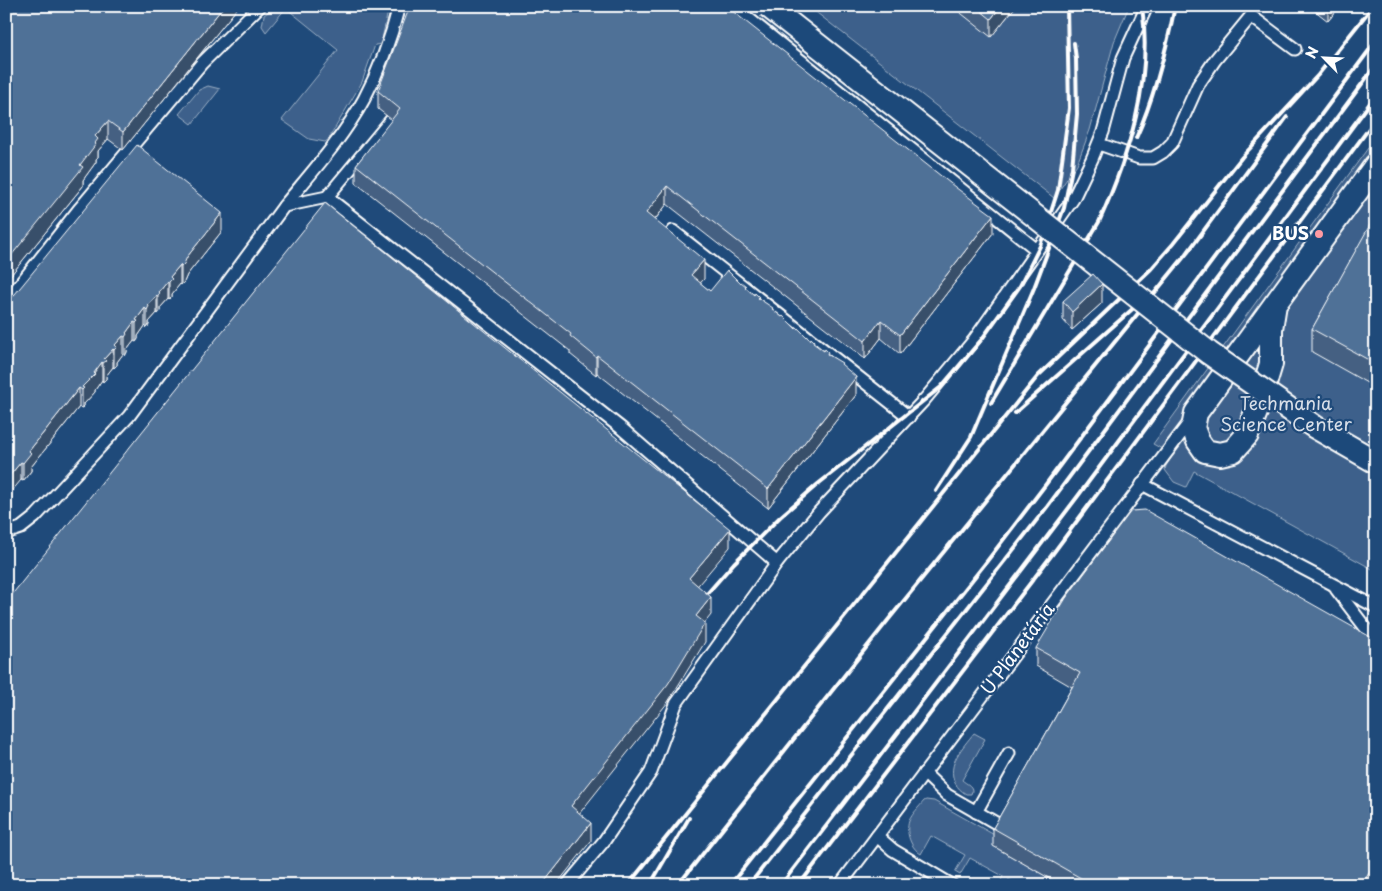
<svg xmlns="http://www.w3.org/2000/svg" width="1382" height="891" font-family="'Playpen Sans',sans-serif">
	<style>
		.green { fill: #3c618b; stroke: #9eb0c5 }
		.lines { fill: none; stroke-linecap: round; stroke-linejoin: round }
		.lane-casing { stroke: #fff; stroke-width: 15 }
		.street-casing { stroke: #fff; stroke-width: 26 }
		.lane { stroke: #1f4a7a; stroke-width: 11 }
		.street { stroke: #1f4a7a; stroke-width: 22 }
		.rail { stroke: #fff; stroke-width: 4 }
		.street-bridge-casing { stroke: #fff; stroke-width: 26; stroke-linecap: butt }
		.street-bridge { stroke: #1f4a7a; stroke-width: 22 }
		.wall { fill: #456182; stroke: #fff }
		.shaded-wall { fill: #384f6a; stroke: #fff }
		.building { fill: #507197; stroke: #fff }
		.poi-dot { fill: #ff9aa2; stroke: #1f4a7a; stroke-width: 2 }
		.labels { text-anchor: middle; stroke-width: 4.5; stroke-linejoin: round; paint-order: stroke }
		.poi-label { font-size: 18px; font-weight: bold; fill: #fff; stroke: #1f4a7a; text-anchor: end }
		.park-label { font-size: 18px; fill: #d8dfe8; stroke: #1f4a7a }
		.street-label { font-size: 18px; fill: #fff; stroke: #1f4a7a }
	</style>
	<rect width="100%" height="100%" fill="#1f4a7a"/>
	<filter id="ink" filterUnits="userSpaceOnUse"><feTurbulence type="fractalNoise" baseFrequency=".02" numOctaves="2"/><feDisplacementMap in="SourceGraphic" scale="10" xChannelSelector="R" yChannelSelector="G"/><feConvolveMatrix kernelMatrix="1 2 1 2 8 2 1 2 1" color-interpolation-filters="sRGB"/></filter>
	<g filter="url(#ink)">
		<g class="green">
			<polygon points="282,6 389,6 381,44 375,45 362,82 328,140 325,142 309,139 282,120 338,50 286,8 266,32 262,26 264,15 271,10 280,9"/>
			<polygon points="808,6 1129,6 1114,42 1090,130 1077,164 1054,198"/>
			<polygon points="208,86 220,89 192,124 179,114 199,90"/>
			<polygon points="1376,137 1376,571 1194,471 1186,487 1174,482 1165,470 1166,466 1173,455 1153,444"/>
			<path d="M 974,733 L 985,739 L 962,780 C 966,784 975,786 971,794 L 966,794 C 961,791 958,788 955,783 C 946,764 963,747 974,733 Z"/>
			<path d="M 926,800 L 934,801 L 998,837 L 993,846 L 1061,885 L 1018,885 L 1009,879 L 1005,885 L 999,885 L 1003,876 L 970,858 L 960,875 L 955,872 L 965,855 L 931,836 L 921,854 C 911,848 905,833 909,821 C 912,814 919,807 924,801 Z"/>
		</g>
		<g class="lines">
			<defs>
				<g id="lane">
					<polyline points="733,6 1037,250"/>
					<polyline points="1099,144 1139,158 1153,158 1163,152 1172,143 1198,85 1215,60 1251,16 1295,49"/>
					<polyline points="327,197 391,120"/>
					<path d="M 284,206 C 312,172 343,138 364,99 C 380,69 391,38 399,6"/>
					<polyline points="673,231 909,417"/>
					<polyline points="6,302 80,208 202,63 260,6"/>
					<polyline points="1142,484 1376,607"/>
					<polyline points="6,533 21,528 35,517 129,416 284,206 327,197 621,428 777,563"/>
					<polyline points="1336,589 1368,631 1376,635"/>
					<polyline points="924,773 947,795 1003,827"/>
					<polyline points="976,812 1009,753"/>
					<polyline points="877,836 893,850 952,885"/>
					<polyline points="567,885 604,841 651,772 676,704 777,563 819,512 925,399 974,340 1073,199 1092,159 1103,132 1123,58 1147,6"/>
					<polyline points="840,885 1192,419"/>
				</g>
				<polyline id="street" points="1275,304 1271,329 1271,364 1258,407 1247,435 1233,451 1220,454 1205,451 1198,441 1193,428 1196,413 1376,165"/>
			</defs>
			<use href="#lane" class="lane-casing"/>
			<use href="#street" class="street-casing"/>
			<use href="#lane" class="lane"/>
			<use href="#street" class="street"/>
			<g class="rail">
				<path d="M 1136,138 C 1155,96 1166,51 1175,6"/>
				<path d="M 991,403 L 1099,222 C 1129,155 1153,81 1142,6"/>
				<polyline points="1015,413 1137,305"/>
				<polyline points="936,491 971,437 1034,288 1064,208 1072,168 1077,114 1076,59 1074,43"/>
				<polyline points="698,604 734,563 780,517 818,484 941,387 982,339 1020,286 1040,246 1058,190 1069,108 1067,6"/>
				<polyline points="628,885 1038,376 1151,269 1173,244 1242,157 1318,75 1373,6"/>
				<polyline points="650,885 689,818"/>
				<polyline points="678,885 889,619 1188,252 1287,117"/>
				<polyline points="730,885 984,565 1046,484 1376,41"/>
				<polyline points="749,885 1047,507 1376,65"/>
				<polyline points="781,885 913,713 1078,496 1376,95"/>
				<polyline points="799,885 1051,556 1376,119"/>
			</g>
			<defs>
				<polyline id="street-bridge" points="768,6 1209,353 1315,427 1376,462"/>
			</defs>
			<use href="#street-bridge" class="street-bridge-casing"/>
			<use href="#street-bridge" class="street-bridge"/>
		</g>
		<g class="wall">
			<polygon points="6,6 239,6 123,150 108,139 98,151 98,157 96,159 96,162 83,180 83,186 6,281"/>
			<polygon points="952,6 1016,6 991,37"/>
			<polygon points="1309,6 1340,6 1328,21"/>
			<polygon points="378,91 993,233 900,354 881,338 865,359 667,204 655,220 704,279 700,283 710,291 740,283 842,365 856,395 768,508 597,373 596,375 570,354 570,351 356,183 356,165 392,120 378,109"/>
			<polygon points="1376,200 1376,388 1312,352 1312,329 1371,224 1371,209"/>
			<polygon points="222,231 187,275 184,282 181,285 180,284 172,294 172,297 169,300 168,299 160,308 160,311 158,314 157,313 149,322 149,325 147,328 145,326 138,336 138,339 136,342 134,341 127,350 127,352 125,356 123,354 117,362 117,365 114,368 113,367 106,376 106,379 103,382 102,380 95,390 95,392 84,404 84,406 82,408 79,407 31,467 31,471 23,481 21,480 6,305"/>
			<polygon points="1063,301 1102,303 1072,330 1063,320"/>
			<polygon points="1376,640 1376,879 1373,885 1061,885 993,846 993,828 1072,687 1036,666 1036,648"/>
		</g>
		<g class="shaded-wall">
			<polygon points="224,6 239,6 123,150 123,132"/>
			<polygon points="1001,6 1016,6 991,37 991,19"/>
			<polygon points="1328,6 1340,6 1328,21"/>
			<polygon points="108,121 108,139 98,151 98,157 96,159 96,162 83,180 83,186 6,281 6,262 80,165 95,136"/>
			<polygon points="667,186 667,204 646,231 646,213"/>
			<polygon points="222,213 222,231 187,275 184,282 181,285 181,267 187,257"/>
			<polygon points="993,215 993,233 900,354 900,335"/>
			<polygon points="704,260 704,279 691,293 691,275"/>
			<polygon points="180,265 180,284 172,294 172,297 169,300 169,282 170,277"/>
			<polygon points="168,281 168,299 160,308 160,311 158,314 158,296 159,292"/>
			<polygon points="1102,284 1102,303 1072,330 1072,312"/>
			<polygon points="157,295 157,313 149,322 149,325 147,328 147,310 148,305"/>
			<polygon points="145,308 145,326 138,336 138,339 136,342 136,320"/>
			<polygon points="881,320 881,338 865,359 865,341"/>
			<polygon points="134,322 134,341 127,350 127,352 125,356 125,337 126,333"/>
			<polygon points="123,336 123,354 117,362 117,365 114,368 114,350 115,345"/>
			<polygon points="113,349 113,367 106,376 106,379 103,382 103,363 104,359"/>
			<polygon points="597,355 597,373 596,375 596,357"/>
			<polygon points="102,362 102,380 95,390 95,392 84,404 84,406 82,408 82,387"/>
			<polygon points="856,377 856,395 768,508 768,489"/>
			<polygon points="79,388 79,407 31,467 31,471 23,481 23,463 29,451"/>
			<polygon points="21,462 21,480 6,498 6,480"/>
			<polygon points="730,529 730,547 689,596 689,578"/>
			<polygon points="711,597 711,615 696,634 696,616"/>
			<polygon points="705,623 705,642 668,702 571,824 571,806"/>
			<polygon points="591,823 591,841 556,885 542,885"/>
			<polygon points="1376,861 1376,879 1373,885 1362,885"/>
		</g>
		<g class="building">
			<polygon points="6,6 224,6 123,132 108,121 95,136 98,139 95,143 96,144 80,165 83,167 6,262"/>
			<polygon points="410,6 726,6 955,187 993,215 900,335 881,320 865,341 667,186 646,213 704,260 691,275 710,291 727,270 740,283 741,282 746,286 745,287 754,295 755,293 759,297 758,298 773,308 772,309 782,317 783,316 796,329 797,327 810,340 811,338 814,341 813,343 824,351 825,349 828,352 827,354 842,363 841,364 856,377 768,489 597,355 596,357 570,336 571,334 356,165 400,109 378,91"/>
			<polygon points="975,6 1001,6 991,19"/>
			<polygon points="137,145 222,213 187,257 184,264 181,267 180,265 170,277 172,279 169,282 168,281 159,292 160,293 158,296 157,295 148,305 149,306 147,310 145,308 136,320 138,321 136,323 134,322 126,333 127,334 125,337 123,336 115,345 117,347 114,350 113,349 104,359 106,361 103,363 102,362 94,373 95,374 82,387 84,388 82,390 79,388 29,451 31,453 23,463 21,462 6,480 6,305"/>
			<polygon points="1376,200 1376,212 1371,209"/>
			<polygon points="325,203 730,529 689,578 711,597 696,616 705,623 668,684 571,806 591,823 542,885 6,885 6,602"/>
			<polygon points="1376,214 1376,364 1312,329"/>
			<polygon points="1093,274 1102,284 1072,312 1063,301"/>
			<polygon points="1145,510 1376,640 1376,861 1362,885 1093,885 993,828 1080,673 1036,648 1066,598 1131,511"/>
		</g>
	</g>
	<circle class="poi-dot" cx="1319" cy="234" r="5"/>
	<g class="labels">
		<g class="poi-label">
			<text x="1309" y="240">BUS</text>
		</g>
		<g class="park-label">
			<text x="1286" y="410">Techmania<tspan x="1286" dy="21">Science Center</tspan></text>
		</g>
		<g class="street-label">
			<text transform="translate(1018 649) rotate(-53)" y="6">U Planetária</text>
		</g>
	</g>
	<rect width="1382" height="891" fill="none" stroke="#1f4a7a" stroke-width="25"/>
	<rect x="12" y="12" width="1357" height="866" fill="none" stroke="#fff" stroke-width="2" filter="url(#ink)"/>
	<g transform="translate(1324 58) rotate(294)" stroke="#1f4a7a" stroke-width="4" paint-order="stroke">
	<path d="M0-4L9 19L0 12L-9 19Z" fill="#ffffff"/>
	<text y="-8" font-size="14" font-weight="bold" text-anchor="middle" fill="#ffffff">N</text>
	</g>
</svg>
